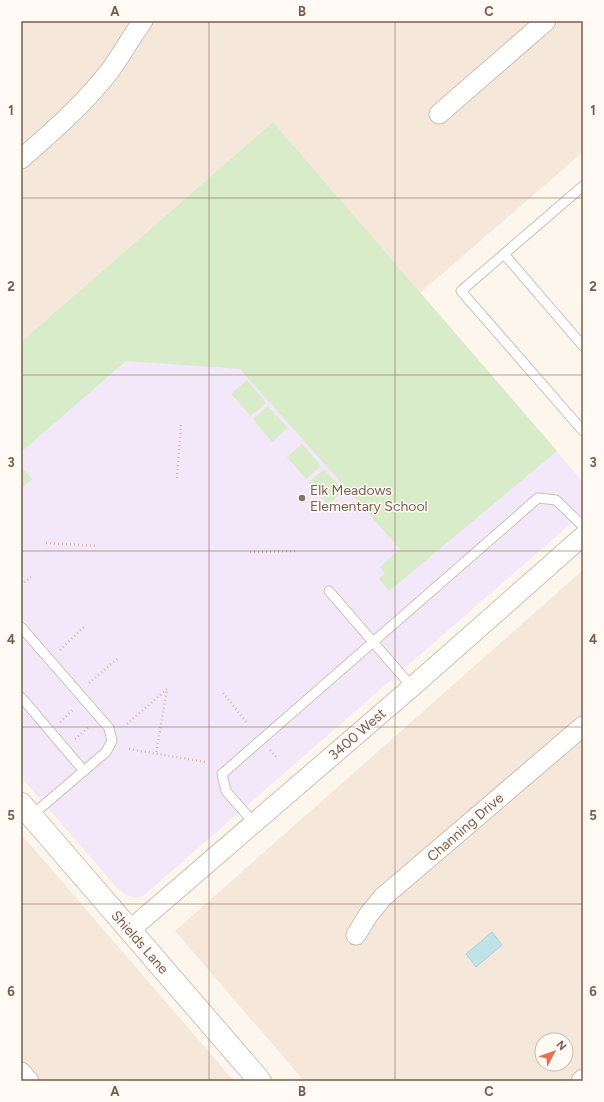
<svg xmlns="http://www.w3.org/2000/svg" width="604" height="1102" font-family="Figtree,sans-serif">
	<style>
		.residential { fill: #f5e8da; fill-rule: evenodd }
		.education { fill: #f3e8fa }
		.green { fill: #d8ecc9 }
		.water { fill: #bfe3e8; stroke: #a5d3da }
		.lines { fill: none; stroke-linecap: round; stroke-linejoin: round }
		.service-casing { stroke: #d1beb0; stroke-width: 11 }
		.minor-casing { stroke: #d1beb0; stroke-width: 21 }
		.secondary-casing { stroke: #d6c0b0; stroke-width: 24 }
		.path { stroke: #d9b8a5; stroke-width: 2.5; stroke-dasharray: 1 3; stroke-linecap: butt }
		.service { stroke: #fff; stroke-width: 9 }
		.minor { stroke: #fff; stroke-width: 19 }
		.secondary { stroke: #fff; stroke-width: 22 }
		.grid { fill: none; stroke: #7a5c4d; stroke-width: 1; stroke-opacity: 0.55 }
		.education-dot { fill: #8d6e63; stroke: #fffaf3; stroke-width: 1.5 }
		.labels { text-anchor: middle; stroke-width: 3; stroke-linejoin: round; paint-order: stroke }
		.education-label { font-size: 14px; fill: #785e54; stroke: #fffaf3; text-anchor: start }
		.street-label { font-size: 14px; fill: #7a5c4d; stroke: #fffaf3 }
		.neatline { fill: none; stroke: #7a5c4d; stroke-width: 1.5 }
		.grid-label { font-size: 13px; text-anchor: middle; font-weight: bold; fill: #7a5c4d }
	</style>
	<rect width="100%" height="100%" fill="#fdf6ec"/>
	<g class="residential">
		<polygon points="21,21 583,21 583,152 420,293 273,122 21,342"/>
		<path d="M 583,570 L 583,1081 L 304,1081 L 175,931 ZM 542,1040 L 566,1040 L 566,1064 L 542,1064 Z"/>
		<polygon points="21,834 234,1081 21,1081"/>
	</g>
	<polygon class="education" points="273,122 583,482 583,513 143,896 136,898 126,895 118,889 21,777 21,342"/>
	<g class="green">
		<polygon points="273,122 557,451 389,591 379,579 385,573 380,567 400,549 240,369 126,361 21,452 21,342"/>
		<polygon points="247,380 266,403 251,416 231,394"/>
		<polygon points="268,406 288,428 272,442 253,419"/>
		<polygon points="302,444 321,466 306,479 287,457"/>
		<polygon points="21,466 32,479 21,489"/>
		<polygon points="324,469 343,491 328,505 309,482"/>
	</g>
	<polygon class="water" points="492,932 502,945 476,967 466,954"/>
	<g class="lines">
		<defs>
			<g id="service">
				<polyline points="583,186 461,291 583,431"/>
				<polyline points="504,254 583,346"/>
				<polyline points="329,591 412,687"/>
				<polyline points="21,627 109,728 112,741 106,752 31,816"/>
				<polyline points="21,697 84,771"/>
				<polyline points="254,823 226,791 222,774 538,498 556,500 583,526"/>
			</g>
			<g id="minor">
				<polyline points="439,114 546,21"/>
				<path d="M 21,159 C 52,132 83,105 109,72 C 121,56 131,37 143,21"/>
				<polyline points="130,930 412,687 583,536"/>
				<polyline points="356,935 369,914 383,897 583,726"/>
				<polyline points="21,1072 29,1081"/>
				<polyline points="581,1081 583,1079"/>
			</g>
			<polyline id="secondary" points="21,804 260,1081"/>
		</defs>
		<use href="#service" class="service-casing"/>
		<use href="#minor" class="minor-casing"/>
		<use href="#secondary" class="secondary-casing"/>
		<g class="path">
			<polyline points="177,478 181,424"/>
			<polyline points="46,543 98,546"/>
			<polyline points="250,552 298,551"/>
			<polyline points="21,585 31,577"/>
			<polyline points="60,650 85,626"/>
			<polyline points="89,683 118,658"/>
			<polyline points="223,693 247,723"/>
			<polyline points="60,722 73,710"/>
			<polyline points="127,724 167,689 156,754"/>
			<polyline points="75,739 88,728"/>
			<polyline points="129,749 206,762"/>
			<polyline points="270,750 278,759"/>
		</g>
		<use href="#service" class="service"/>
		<use href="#minor" class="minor"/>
		<use href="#secondary" class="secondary"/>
	</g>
	<path class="grid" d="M 209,21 L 209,1081M 395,21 L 395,1081M 21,198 L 583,198M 21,375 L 583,375M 21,551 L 583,551M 21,727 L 583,727M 21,904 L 583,904"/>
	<circle class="education-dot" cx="302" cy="498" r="4"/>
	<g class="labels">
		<g class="education-label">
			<text x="310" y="495">Elk Meadows<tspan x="310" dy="16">Elementary School</tspan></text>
		</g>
		<g class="street-label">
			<text transform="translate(357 734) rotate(-41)" y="5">3400 West</text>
			<text transform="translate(465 827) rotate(-41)" y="5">Channing Drive</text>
			<text transform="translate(140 942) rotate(49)" y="5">Shields Lane</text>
		</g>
	</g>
	<rect width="604" height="1102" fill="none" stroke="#fffaf3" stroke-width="44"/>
	<g transform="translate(554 1052) rotate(49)"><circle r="19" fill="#fffaf3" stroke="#cabbb1"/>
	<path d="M0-3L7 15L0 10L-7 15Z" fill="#e76f51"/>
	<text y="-6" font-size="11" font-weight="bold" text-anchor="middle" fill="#7a5c4d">N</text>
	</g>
	<rect x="22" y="22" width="560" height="1058" class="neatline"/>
	<g class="grid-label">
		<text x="115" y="16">A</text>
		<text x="302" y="16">B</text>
		<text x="489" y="16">C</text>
		<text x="11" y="115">1</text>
		<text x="593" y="115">1</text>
		<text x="11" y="291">2</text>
		<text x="593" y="291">2</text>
		<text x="11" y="467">3</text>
		<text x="593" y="467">3</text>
		<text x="11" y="644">4</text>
		<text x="593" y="644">4</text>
		<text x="11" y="820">5</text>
		<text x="593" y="820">5</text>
		<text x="11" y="996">6</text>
		<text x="593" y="996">6</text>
		<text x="115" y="1096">A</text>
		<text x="302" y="1096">B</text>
		<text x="489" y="1096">C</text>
	</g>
</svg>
